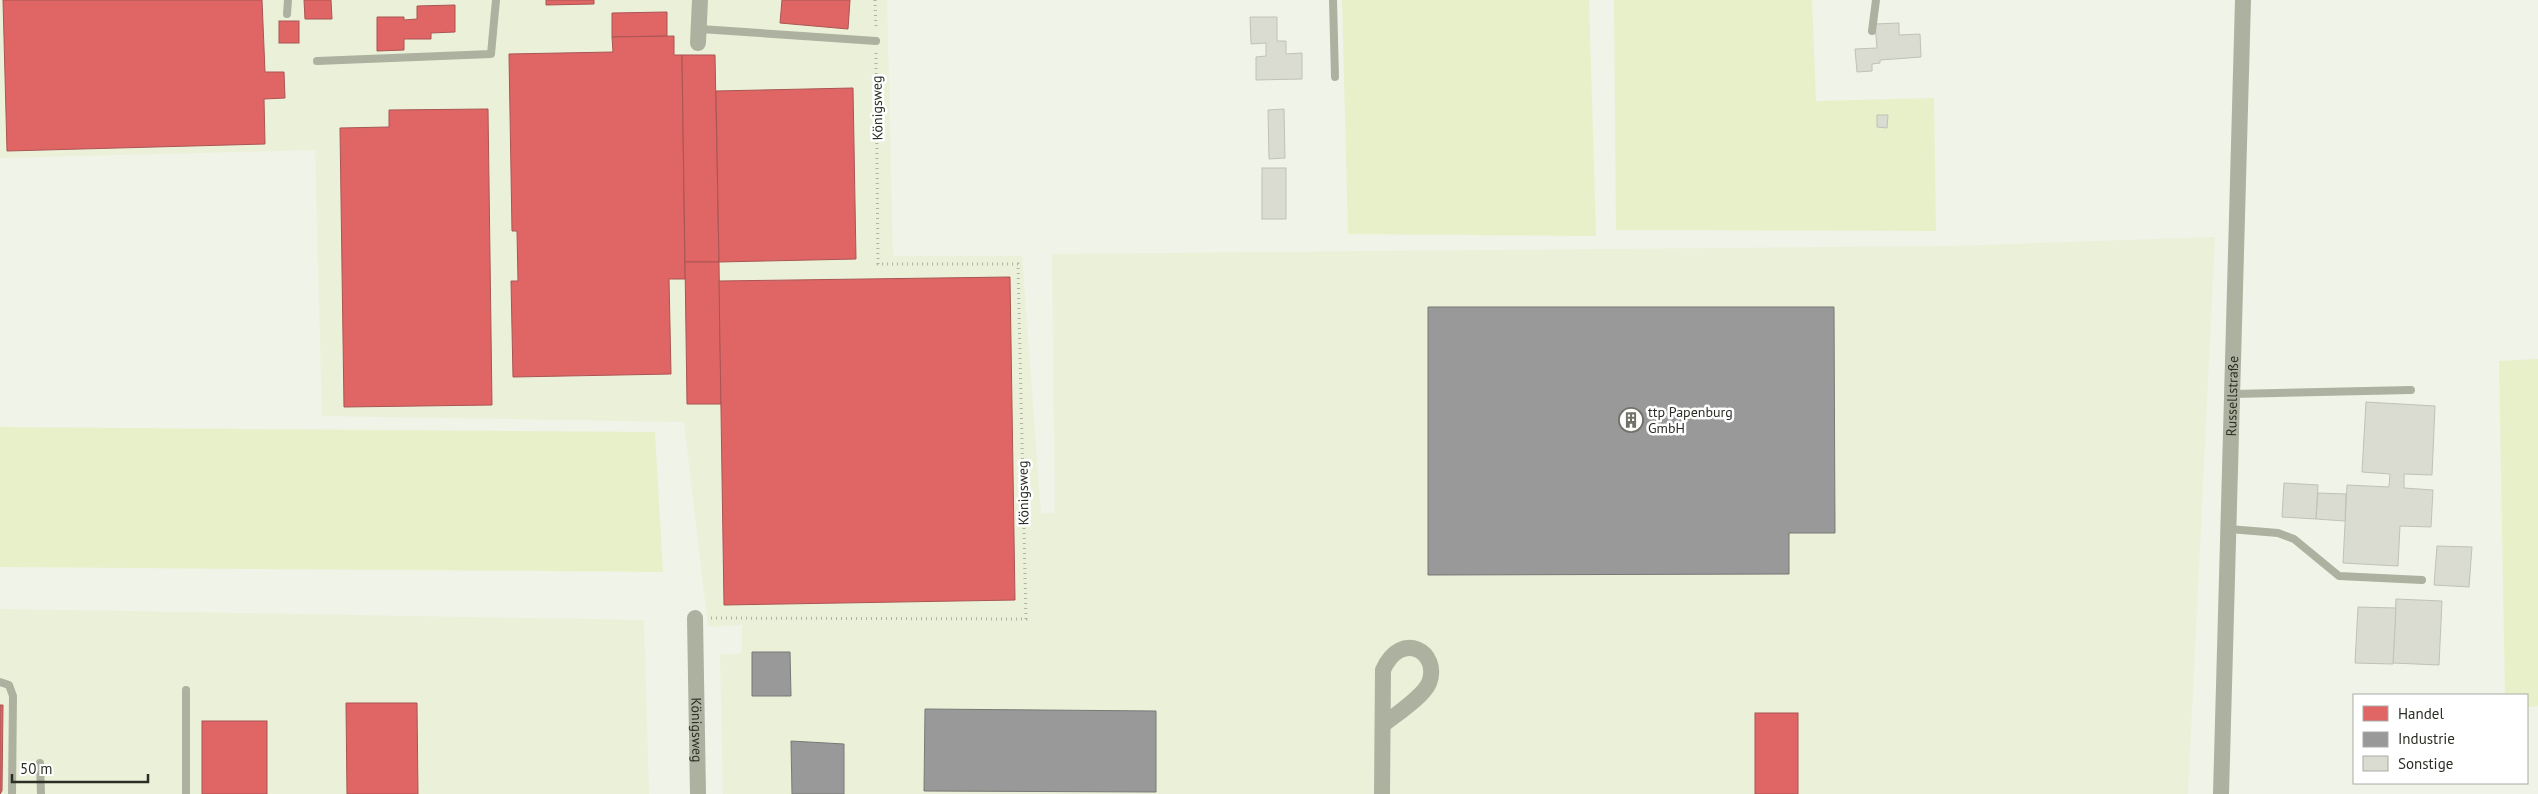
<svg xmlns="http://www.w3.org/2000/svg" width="2538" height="794" font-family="'PT Sans',sans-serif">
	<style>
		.built { fill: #ebf0d9 }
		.green { fill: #e8f0ca }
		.shops { fill: #e06666; stroke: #aa5552 }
		.industry { fill: #999; stroke: #787976 }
		.building { fill: #dadcd2; stroke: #bfc2b8 }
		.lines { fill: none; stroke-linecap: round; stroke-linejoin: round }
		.path { stroke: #afb2a5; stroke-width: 3; stroke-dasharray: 1 4; stroke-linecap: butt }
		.service { stroke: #adb1a0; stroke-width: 8 }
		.minor { stroke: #adb1a0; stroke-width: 16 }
		.labels { text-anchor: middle; stroke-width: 5; stroke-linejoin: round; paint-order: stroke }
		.street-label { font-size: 14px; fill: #2b2e24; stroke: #fff }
		.poi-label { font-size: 14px; fill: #2b2e24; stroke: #fff; text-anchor: start }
	</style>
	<rect width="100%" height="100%" fill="#f0f3e7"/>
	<g class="built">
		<polygon points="0,0 887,0 893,256 1022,256 1041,514 1055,513 1052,254 1953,246 2215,237 2188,794 723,794 720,655 742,653 742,625 708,627 684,422 322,416 315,150 0,158"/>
		<polygon points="0,609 644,620 649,794 0,794"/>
	</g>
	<g class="green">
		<polygon points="1342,0 1589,0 1596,236 1348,234"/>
		<polygon points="1614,0 1812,0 1816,101 1934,98 1936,231 1616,230"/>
		<polygon points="2538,359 2538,706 2527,707 2527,695 2505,695 2499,361"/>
		<polygon points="0,427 655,432 663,572 0,567"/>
	</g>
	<g class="shops">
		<polygon points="3,0 262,0 265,72 284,72 285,98 264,99 265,144 7,151"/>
		<polygon points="304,0 331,0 332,19 305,19"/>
		<polygon points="546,0 594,0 594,4 546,5"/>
		<polygon points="782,0 850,0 848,29 780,23"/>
		<polygon points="455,5 455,32 431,33 431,39 404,39 404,50 377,51 377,17 404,17 404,20 417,19 417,6"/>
		<polygon points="667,12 667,36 612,37 612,13"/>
		<rect x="279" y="21" width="20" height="22"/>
		<polygon points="674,36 674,55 682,55 685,279 669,279 671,374 513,377 511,281 518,281 517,231 512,231 509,54 613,52 612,37"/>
		<polygon points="682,55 715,55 719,262 685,262"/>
		<polygon points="853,88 856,259 719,262 716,91"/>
		<polygon points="488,109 492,405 344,407 340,128 389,127 389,110"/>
		<polygon points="685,262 719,262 721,404 687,404"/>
		<polygon points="1010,277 1015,600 724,605 719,281"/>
		<polygon points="346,703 417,703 418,794 347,794"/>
		<polygon points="0,705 3,705 2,791 0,794"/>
		<rect x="1755" y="713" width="43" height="81"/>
		<rect x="202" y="721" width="65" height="73"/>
	</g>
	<g class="industry">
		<polygon points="1428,307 1834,307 1835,533 1789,533 1789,574 1428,575"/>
		<polygon points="752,652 790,652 791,696 752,696"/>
		<polygon points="925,709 1156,711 1156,792 924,791"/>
		<polygon points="791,741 844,744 844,794 792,794"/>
	</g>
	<g class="building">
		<polygon points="1250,17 1277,17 1277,41 1286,41 1286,54 1302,53 1302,79 1256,80 1256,57 1266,56 1266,43 1251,44"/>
		<polygon points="1899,23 1899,35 1920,34 1921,57 1880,60 1880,63 1872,64 1872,71 1857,72 1855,49 1877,48 1875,24"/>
		<polygon points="1284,109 1285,158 1269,159 1268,110"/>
		<polygon points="1877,115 1888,115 1887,128 1877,127"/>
		<rect x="1262" y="168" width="24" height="51"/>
		<polygon points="2366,402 2435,406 2432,475 2404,474 2404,488 2433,490 2431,527 2400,526 2398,566 2343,563 2347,485 2389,487 2390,474 2362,472"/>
		<polygon points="2284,483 2318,485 2316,519 2282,517"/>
		<polygon points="2318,493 2346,494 2345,521 2316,519"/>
		<polygon points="2437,546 2472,547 2469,587 2434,585"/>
		<polygon points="2396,599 2442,601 2439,665 2393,663"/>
		<polygon points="2358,607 2396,608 2393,664 2355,663"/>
	</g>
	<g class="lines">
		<g class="path">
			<polyline points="875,0 876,30"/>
			<polyline points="711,618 1026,619 1018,264 878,264 876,53"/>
		</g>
		<g class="service">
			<polyline points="1333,0 1335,77"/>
			<polyline points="287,14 288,0"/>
			<polyline points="700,29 876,41"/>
			<polyline points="1872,31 1876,0"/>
			<polyline points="317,61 491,54 496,0"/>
			<polyline points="2233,394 2411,390"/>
			<polyline points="2229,529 2278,533 2294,539 2339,576 2422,580"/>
			<polyline points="0,682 9,685 13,696 12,794"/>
			<polyline points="186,690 186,794"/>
			<polyline points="40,763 41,794"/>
		</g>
		<g class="minor">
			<polyline points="698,43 700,0"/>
			<path id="s1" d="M 695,618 L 698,794"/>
			<path d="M 1382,794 L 1383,670 C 1401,629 1441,652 1429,683 C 1423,697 1395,715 1383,725"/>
			<path id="s2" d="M 2221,794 L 2243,0"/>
		</g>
	</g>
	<defs>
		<symbol id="building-ring" viewBox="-11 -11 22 22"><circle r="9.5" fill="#fff" stroke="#707368" stroke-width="1.5"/><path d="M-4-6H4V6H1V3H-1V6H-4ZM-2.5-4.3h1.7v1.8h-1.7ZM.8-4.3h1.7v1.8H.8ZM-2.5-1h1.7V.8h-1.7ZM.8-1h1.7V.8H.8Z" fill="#707368"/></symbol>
	</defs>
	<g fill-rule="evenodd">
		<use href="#building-ring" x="1617" y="406" width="28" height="28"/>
	</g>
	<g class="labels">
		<g class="street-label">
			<text transform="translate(877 108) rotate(-91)" y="5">Königsweg</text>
			<text dy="5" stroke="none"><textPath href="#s2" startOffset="398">Russellstraße</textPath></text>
			<text transform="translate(1023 493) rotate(-91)" y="5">Königsweg</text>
			<text dy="5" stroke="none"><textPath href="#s1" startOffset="112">Königsweg</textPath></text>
		</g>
		<g class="poi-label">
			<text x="1648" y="417">ttp Papenburg<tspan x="1648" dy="16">GmbH</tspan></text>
		</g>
	</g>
	<rect x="2353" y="694" width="175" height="90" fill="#ffffff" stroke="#aaaba7"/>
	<rect x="2363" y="706" width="25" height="15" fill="#e06666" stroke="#aaaba7"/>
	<text x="2398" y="719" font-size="15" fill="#2b2e24">Handel</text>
	<rect x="2363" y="732" width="25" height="15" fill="#999999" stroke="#aaaba7"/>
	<text x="2398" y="744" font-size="15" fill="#2b2e24">Industrie</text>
	<rect x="2363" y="756" width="25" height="15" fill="#dadcd2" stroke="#aaaba7"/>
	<text x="2398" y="769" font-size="15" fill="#2b2e24">Sonstige</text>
	<path d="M12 774v8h136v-8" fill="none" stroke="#2b2e24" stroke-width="2.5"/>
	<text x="20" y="774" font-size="15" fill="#2b2e24" stroke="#ffffff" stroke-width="4" paint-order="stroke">50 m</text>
</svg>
